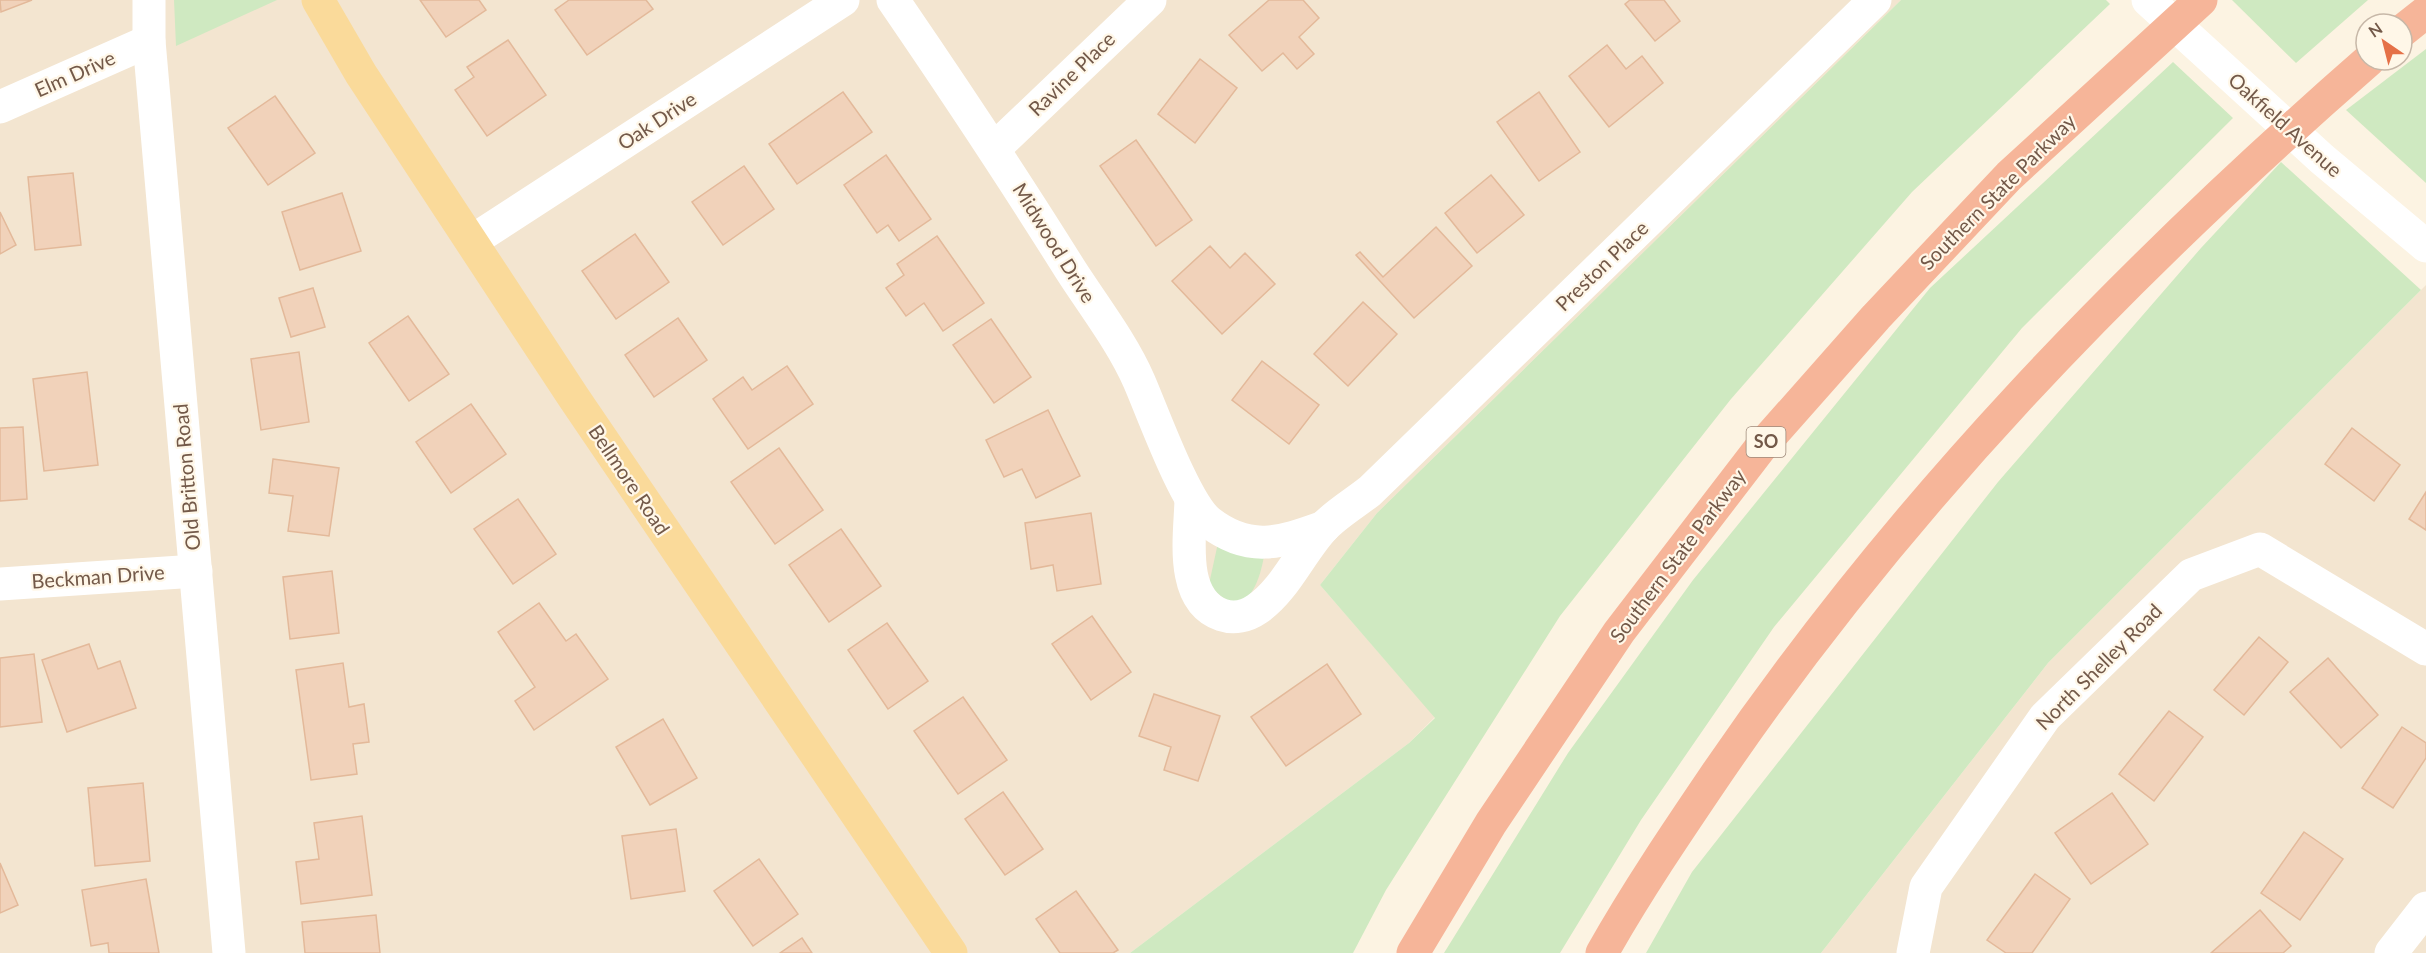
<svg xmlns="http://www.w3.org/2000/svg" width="2426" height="953" font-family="Lato,sans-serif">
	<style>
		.residential { fill: #f3e5d0 }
		.green { fill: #cfe9c1 }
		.building { fill: #f1d2ba; stroke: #e3b99a; stroke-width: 1.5 }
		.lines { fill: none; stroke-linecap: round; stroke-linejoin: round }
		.minor { stroke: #fff; stroke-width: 33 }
		.major { stroke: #fada9a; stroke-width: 33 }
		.highway { stroke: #f6b599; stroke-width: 33 }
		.labels { text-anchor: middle; stroke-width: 4.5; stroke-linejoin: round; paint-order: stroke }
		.shield { fill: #fff7e8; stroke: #9d8879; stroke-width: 1.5 }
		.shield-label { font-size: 18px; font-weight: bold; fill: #735949 }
		.street-label { font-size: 20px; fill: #735949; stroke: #fff7e8 }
	</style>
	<rect width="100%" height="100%" fill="#fcf3e2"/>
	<g class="residential">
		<polygon points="0,0 1901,0 1377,513 1320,585 1435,717 1409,743 1130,953 0,953"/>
		<polygon points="2426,285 2426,953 1821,953 2048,663"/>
	</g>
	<g class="green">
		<polygon points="174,0 277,0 176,46"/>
		<polygon points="1901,0 2106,0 2110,4 1912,192 1731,399 1560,616 1386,890 1353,953 1130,953 1409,743 1435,718 1320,585 1377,513"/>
		<polygon points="2232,0 2368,0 2296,63"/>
		<polygon points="2426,49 2426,183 2346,110"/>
		<polygon points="2173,62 2233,118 2022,328 1774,627 1641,820 1560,953 1444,953 1568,753 1693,580 1930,288"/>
		<polygon points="2281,162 2421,290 2048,663 1821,953 1646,953 1692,872 1998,482 2201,248"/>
		<path d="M 1218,543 L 1264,556 C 1258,591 1241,624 1209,584 Z"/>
	</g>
	<g class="building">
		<polygon points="0,0 32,0 1,12"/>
		<polygon points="420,0 479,0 486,10 446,37"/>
		<polygon points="569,0 646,0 653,9 587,55 555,10"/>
		<polygon points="1269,0 1303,0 1319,18 1299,37 1314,54 1297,69 1283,53 1262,71 1229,35"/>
		<polygon points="1630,0 1664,0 1680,21 1655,41 1625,4"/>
		<polygon points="508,40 546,95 487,136 455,90 474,77 467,67"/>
		<polygon points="1607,45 1626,69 1642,56 1663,83 1609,127 1569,76"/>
		<polygon points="1200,59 1237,88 1195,143 1158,114"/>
		<polygon points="843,92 872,132 797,184 769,144"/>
		<polygon points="1539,92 1580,152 1539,181 1497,122"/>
		<polygon points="275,96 315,153 268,185 228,128"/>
		<polygon points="1136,140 1192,220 1156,246 1100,166"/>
		<polygon points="886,155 931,219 899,241 888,225 877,233 844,185"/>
		<polygon points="744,166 774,209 723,245 692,202"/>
		<polygon points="73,173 81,245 35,250 28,177"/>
		<polygon points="1491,175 1524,215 1477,253 1445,213"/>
		<polygon points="342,193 361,251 300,270 282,212"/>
		<polygon points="0,212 16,245 0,254"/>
		<polygon points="1436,227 1472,266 1414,318 1356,255 1360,252 1383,277"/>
		<polygon points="635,234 669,282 616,319 582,271"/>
		<polygon points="937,236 984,303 943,331 924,303 906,316 886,288 904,275 897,264"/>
		<polygon points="1210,246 1230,268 1245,253 1275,284 1222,334 1172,281"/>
		<polygon points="313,288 325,327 291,337 279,298"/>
		<polygon points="1363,302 1397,334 1348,386 1314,354"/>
		<polygon points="408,316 449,374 409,401 369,343"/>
		<polygon points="678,318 707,360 654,397 625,355"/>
		<polygon points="991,319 1031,377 994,403 953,345"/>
		<polygon points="299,352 309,422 261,430 251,359"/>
		<polygon points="1262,361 1319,405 1289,444 1232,400"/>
		<polygon points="787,366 813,404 748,449 713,399 743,377 752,390"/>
		<polygon points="87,372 98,465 44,471 33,379"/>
		<polygon points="471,404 506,454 451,493 416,442"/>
		<polygon points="1048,410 1080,476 1036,498 1022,469 1004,477 986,440"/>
		<polygon points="23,427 27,499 0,501 0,428"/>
		<polygon points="2352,428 2400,465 2374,501 2325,464"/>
		<polygon points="779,448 823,510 775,544 731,482"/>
		<polygon points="273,459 339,468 329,536 288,531 293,496 269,493"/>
		<polygon points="2426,492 2426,530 2409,519"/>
		<polygon points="518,499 556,554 513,584 474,529"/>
		<polygon points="1091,513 1101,584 1057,591 1053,565 1031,569 1025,523"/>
		<polygon points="841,529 881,586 829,622 789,565"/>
		<polygon points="332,571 339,633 290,639 283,577"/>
		<polygon points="539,603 566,641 576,634 608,679 534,730 515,701 535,687 498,632"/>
		<polygon points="1092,616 1131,672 1091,700 1052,644"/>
		<polygon points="887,623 928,681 888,709 848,650"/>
		<polygon points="2259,637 2288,662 2244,715 2214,690"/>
		<polygon points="89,644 98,669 120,661 136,708 67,732 42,660"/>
		<polygon points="34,654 42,722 0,727 0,658"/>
		<polygon points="2328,658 2378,715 2341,748 2290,692"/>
		<polygon points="343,663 349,707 364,704 369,742 353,744 357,774 311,780 296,670"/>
		<polygon points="1327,664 1361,714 1286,766 1251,717"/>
		<polygon points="1154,694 1220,716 1198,781 1164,770 1171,747 1139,736"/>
		<polygon points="963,697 1007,760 958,794 914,731"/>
		<polygon points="2169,711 2203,737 2154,801 2119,774"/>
		<polygon points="663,719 697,778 650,805 616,747"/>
		<polygon points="2402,727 2426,743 2426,758 2393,808 2362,788"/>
		<polygon points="143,783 150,861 95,866 88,788"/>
		<polygon points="1003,792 1043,849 1005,875 965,819"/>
		<polygon points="2112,793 2148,844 2091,884 2055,833"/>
		<polygon points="362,816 372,895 301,904 296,862 319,859 314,823"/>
		<polygon points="676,829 685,891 631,899 622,836"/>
		<polygon points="2304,832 2343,859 2300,920 2261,893"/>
		<polygon points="759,859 798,914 753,946 714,891"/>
		<polygon points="0,863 18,905 0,913"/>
		<polygon points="2035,874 2070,899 2032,953 2006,953 1987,940"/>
		<polygon points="146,879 159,953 109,953 108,943 91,946 82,890"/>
		<polygon points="1076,891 1118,950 1113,953 1060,953 1036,919"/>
		<polygon points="2260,910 2291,946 2283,953 2211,953"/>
		<polygon points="376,915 380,953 305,953 302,922"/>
		<polygon points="802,938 812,953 780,953"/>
	</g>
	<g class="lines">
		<g class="minor">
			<polyline points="149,0 149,41 229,953"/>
			<path d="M 893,0 C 954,89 1013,178 1070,269 C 1093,305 1122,342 1139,381 C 1153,413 1185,503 1209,522 C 1249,553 1280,543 1324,527"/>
			<polyline points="2148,0 2322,159 2426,246"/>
			<polyline points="0,107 149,41"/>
			<polyline points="995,148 1150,0"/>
			<polyline points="472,241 843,0"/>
			<path d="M 1191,500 C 1190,536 1179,600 1222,615 C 1234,619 1247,616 1257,609 C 1285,590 1300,553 1323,528 C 1336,514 1355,503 1370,491 L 1875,0"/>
			<polyline points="0,584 196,571"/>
			<polyline points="1913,953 1926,887 2045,717 2191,575 2260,549 2426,649"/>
			<polyline points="2391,953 2426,908"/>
		</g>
		<polyline class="major" points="318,0 361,74 574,398 951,953"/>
		<g class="highway">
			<polyline points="2402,31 2426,12"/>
			<polyline points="1413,953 1491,823 1619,632 1761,447 1876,317 2009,176 2201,0"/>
			<path d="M 1602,953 C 1637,891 1677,832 1717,773 C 1901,504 2124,274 2369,60"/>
		</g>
	</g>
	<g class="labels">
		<rect class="shield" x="1746.5" y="427" width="39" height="30" rx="4.5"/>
		<g class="shield-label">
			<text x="1766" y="448">SO</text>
		</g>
		<g class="street-label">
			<text transform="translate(75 74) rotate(-24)" y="7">Elm Drive</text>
			<text transform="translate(1072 74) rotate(-44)" y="7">Ravine Place</text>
			<text transform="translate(657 121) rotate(-33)" y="7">Oak Drive</text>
			<text transform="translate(2285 125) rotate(42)" y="7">Oakfield Avenue</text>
			<text transform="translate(1998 192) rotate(-45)" y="7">Southern State Parkway</text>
			<text transform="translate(1054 243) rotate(58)" y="7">Midwood Drive</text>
			<text transform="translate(1602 266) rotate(-44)" y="7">Preston Place</text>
			<text transform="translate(187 477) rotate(-95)" y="7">Old Britton Road</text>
			<text transform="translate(629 480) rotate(56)" y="7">Bellmore Road</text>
			<text transform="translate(1678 556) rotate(-53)" y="7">Southern State Parkway</text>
			<text transform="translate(98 577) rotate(-4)" y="7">Beckman Drive</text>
			<text transform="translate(2099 667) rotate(-45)" y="7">North Shelley Road</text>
		</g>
	</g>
	<g transform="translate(2384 42) rotate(325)"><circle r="28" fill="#fff7e8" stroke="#c7b8a8" stroke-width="1.5"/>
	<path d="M0-4.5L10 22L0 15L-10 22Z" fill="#e57147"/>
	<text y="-9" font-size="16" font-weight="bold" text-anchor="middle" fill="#735949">N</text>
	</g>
</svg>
